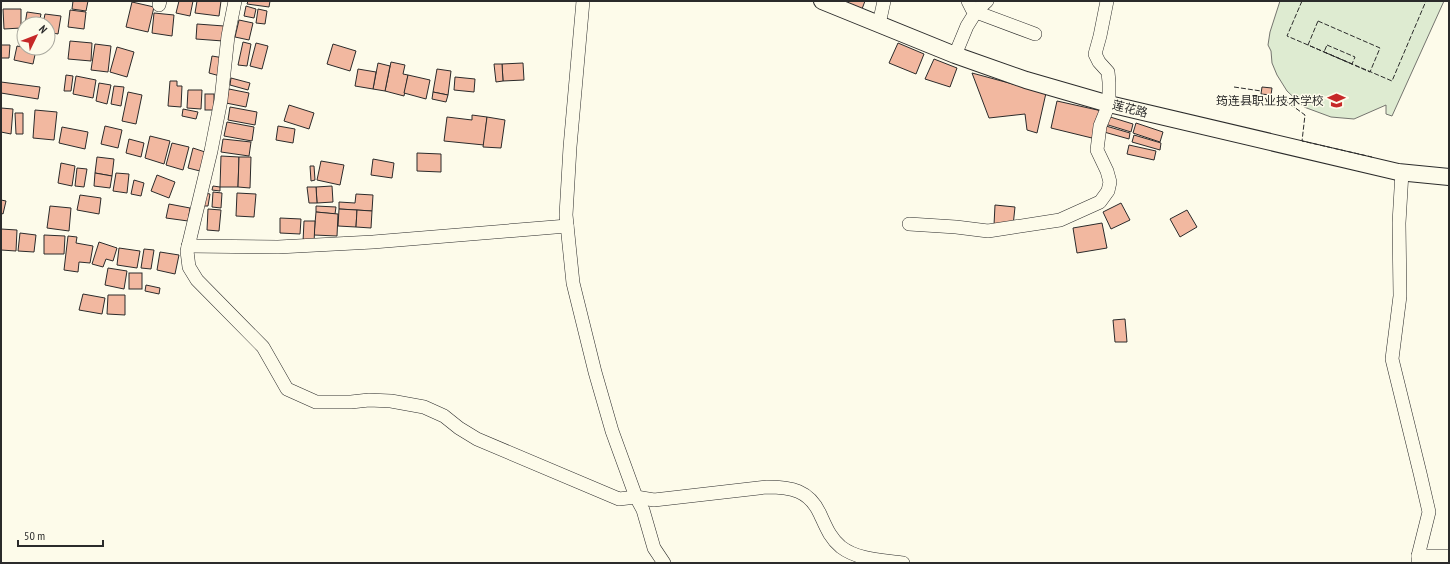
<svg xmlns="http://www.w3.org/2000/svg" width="1450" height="564" font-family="'PT Sans Narrow','Noto Sans SC',sans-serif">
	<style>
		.green { fill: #deebd1; stroke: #74746e }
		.building { fill: #f2b8a0; stroke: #2b2b2b }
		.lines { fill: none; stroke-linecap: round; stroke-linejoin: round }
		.minor-casing { stroke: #2b2b2b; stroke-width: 14 }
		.major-casing { stroke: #2b2b2b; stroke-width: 18 }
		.minor { stroke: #fdfbea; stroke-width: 13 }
		.major { stroke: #fdfbea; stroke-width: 16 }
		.fence { stroke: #2b2b2b; stroke-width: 1; stroke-dasharray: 5 2; stroke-linecap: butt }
		.labels { text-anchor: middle; stroke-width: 3; stroke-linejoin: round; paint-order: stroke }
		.poi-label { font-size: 12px; fill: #2b2b2b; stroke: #fdfbea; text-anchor: end }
		.street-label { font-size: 12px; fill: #2b2b2b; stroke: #fdfbea }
	</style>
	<rect width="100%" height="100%" fill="#fdfbea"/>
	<polygon class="green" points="1280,1 1444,1 1392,116 1386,114 1386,105 1354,119 1331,117 1304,107 1287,91 1277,75 1272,63 1271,51 1268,45 1270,32"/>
	<g class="building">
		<polygon points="73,1 88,1 86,11 72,9"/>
		<polygon points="179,1 193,1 190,16 176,13"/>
		<polygon points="197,1 221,1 219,16 195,13"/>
		<polygon points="248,1 270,1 269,7 247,4"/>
		<polygon points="849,1 865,1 862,9 848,3"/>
		<polygon points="132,2 154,7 148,32 126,27"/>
		<polygon points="246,6 256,9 254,18 244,16"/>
		<polygon points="3,9 21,9 21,28 4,29"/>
		<polygon points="258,9 267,11 265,24 256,23"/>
		<polygon points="70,10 86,12 84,29 68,27"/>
		<polygon points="27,12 41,14 39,24 25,24"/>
		<polygon points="154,13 174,15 172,36 152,33"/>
		<polygon points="45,14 61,16 58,34 48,32 48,24 43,24"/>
		<polygon points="239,20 253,23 249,40 235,37"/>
		<polygon points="197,24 224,26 223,41 196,39"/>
		<polygon points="70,41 92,43 91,61 68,59"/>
		<polygon points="243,42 251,44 247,66 238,65"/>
		<polygon points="256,43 268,46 262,69 250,66"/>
		<polygon points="898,43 924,54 916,74 889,63"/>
		<polygon points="95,44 111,46 108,72 91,70"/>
		<polygon points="333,44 356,51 350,71 327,64"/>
		<polygon points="1,45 10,45 9,58 1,58"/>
		<polygon points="17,46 36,50 33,64 14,60"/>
		<polygon points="117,47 134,52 127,77 110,72"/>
		<polygon points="212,56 224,58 220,76 209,73"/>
		<polygon points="934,59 957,68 950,87 925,79"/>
		<polygon points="391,62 405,65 403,74 408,75 404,96 385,91"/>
		<polygon points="378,63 390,66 385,91 373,89"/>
		<polygon points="523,63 524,80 503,81 502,64"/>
		<polygon points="494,64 502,64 503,81 496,82"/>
		<polygon points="358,69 376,72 373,89 355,86"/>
		<polygon points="437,69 451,71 448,95 433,92"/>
		<polygon points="972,73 1046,93 1037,133 1027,130 1025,114 989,118"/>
		<polygon points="66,75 73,76 71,91 64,91"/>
		<polygon points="408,75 430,80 426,99 404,93"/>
		<polygon points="76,76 96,80 93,98 73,94"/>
		<polygon points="455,77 475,79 474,92 454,90"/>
		<polygon points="231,78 250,83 248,90 230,85"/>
		<polygon points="170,81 177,81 177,86 182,86 181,107 168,106"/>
		<polygon points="1,82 40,87 38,99 1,93"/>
		<polygon points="99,83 111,85 107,104 96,101"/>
		<polygon points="114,86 124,87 121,106 111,104"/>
		<polygon points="1262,87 1272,88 1271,95 1261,94"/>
		<polygon points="229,89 249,93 246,107 226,103"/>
		<polygon points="188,90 202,90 201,109 187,108"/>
		<polygon points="128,92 142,95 136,124 122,121"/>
		<polygon points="433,92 448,95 446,102 432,99"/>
		<rect x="205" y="94" width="9" height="16"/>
		<polygon points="1057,101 1102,111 1096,139 1051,128"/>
		<polygon points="289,105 314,113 309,129 284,121"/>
		<polygon points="230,107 257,112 255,125 228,120"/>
		<polygon points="1,108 13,109 11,134 1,132"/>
		<polygon points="183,109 198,112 196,119 182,116"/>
		<polygon points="35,110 57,112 54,140 33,138"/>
		<polygon points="15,113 23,113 23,134 16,134"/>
		<polygon points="472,115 487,117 484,145 444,141 447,117 472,120"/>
		<polygon points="1107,116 1133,124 1131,132 1105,124"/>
		<polygon points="487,117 505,120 501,148 483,147"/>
		<polygon points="227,122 254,127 252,141 224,136"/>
		<polygon points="1136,123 1163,132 1160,142 1133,133"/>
		<polygon points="105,126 122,130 118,148 101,144"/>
		<polygon points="278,126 295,129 293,143 276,140"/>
		<polygon points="1106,126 1130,133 1129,139 1104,132"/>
		<polygon points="62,127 88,132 85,149 59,143"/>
		<polygon points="1134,135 1161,143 1160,150 1132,142"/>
		<polygon points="150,136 170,141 164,164 145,158"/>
		<polygon points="129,139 144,143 141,157 126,153"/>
		<polygon points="223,139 251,142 249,156 221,152"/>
		<polygon points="172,143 189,147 183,170 166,165"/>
		<polygon points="1129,145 1156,151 1154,160 1127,154"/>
		<polygon points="193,148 205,152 200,171 188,168"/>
		<polygon points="417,153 441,154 441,172 417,171"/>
		<polygon points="221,156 239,157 238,187 220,187"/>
		<polygon points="97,157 114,159 112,176 95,173"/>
		<polygon points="239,157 251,157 250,188 238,187"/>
		<polygon points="373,159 394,163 392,178 371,175"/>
		<polygon points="321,161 344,165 340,185 317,180"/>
		<polygon points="61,163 75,166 72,186 58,183"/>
		<polygon points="310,166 314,166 315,180 311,181"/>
		<polygon points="77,168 87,169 84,187 75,186"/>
		<polygon points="95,173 112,176 110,188 94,186"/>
		<polygon points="116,173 129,174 127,193 113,191"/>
		<polygon points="157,175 175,182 169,198 151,191"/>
		<polygon points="134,180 144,183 141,196 131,194"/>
		<polygon points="213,186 220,187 220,191 212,190"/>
		<polygon points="332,186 333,202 317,203 316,187"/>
		<polygon points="307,187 316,187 317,203 309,203"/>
		<polygon points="213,192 222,193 221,208 212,207"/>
		<polygon points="204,193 210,194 208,206 202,206"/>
		<polygon points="237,193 256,194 254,217 236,216"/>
		<polygon points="356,194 373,195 372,211 339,209 339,202 355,203"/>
		<polygon points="80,195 101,198 99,214 77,210"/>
		<polygon points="1,200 6,201 3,214 1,213"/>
		<polygon points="1121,203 1130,220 1111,229 1103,212"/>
		<polygon points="169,204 190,208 188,221 166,218"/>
		<polygon points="995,205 1015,207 1013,226 994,225"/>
		<polygon points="50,206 71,208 69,231 47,228"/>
		<polygon points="316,206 336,207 335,214 316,212"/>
		<polygon points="208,209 221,210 219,231 207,230"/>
		<polygon points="339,209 357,210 356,227 338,226"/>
		<polygon points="357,210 372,211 371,228 356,227"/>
		<polygon points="1187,210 1197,227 1180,237 1170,219"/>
		<polygon points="316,212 338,214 337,236 314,235"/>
		<polygon points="280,218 301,219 300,234 280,233"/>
		<polygon points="304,221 315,221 314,243 303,242"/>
		<polygon points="1102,223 1107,248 1077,253 1073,228"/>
		<polygon points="1,229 17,230 16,251 1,250"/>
		<polygon points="20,233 36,235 34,252 18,251"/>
		<polygon points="44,235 65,236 64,254 44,254"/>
		<polygon points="68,236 77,237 76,243 93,246 90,263 79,262 78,272 64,270"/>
		<polygon points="99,242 117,248 113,261 106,259 103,267 92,264"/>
		<polygon points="119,248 140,251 137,268 117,265"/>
		<polygon points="144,249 154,250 151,269 141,268"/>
		<polygon points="160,252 179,255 175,274 157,270"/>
		<polygon points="108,268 127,271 124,289 105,285"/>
		<rect x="129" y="273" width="13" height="16"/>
		<polygon points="146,285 160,288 159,294 145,291"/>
		<polygon points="83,294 105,298 102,314 79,310"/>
		<polygon points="108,295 125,295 125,315 107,314"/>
		<polygon points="1125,319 1127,342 1115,342 1113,320"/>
	</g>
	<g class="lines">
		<defs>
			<g id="minor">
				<path d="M 235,1 L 228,36 L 221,100 L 211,151 L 187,251 L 189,267 L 197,280 L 263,347 L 287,389 L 316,402 L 351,402 L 369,400 L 391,401 L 424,407 L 444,416 L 459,428 L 477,439 L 619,499 L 636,497 L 654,500 L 767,487 C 791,487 809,490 820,514 C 826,527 830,538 841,547 C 858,560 882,560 903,563"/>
				<polyline points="583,1 570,147 566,215 573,283 595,372 612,431 636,497 643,510 654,548 664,563"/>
				<polyline points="968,1 972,9 976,12 1035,34"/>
				<polyline points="159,5 160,1"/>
				<polyline points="879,24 884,1"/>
				<polyline points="955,55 967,26 977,10 987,1"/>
				<polyline points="1402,172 1399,223 1400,296 1392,359 1420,473 1429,512 1418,556 1418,563"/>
				<polyline points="909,224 956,227 988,231 1060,220 1100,202 1108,191 1110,182 1107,171 1097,150 1100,126 1109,104 1109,82 1108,72 1099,62 1095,54 1100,36 1107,1"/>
				<polyline points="188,246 278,247 373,242 567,226"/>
				<polyline points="1418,556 1449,556"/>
			</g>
			<polyline id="major" points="822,1 955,55 1026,80 1109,104 1398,172 1449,177"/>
		</defs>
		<use href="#minor" class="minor-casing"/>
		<use href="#major" class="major-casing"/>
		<use href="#minor" class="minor"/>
		<use href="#major" class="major"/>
		<g class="fence">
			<polyline points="1302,1 1287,36 1392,81 1426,1"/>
			<polygon points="1318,21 1380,48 1370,72 1308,45"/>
			<polygon points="1327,45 1355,57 1352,64 1324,52"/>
			<polyline points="1234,87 1261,91"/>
			<polyline points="1279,96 1305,115 1302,141 1372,157"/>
		</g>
	</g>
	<defs>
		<symbol id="school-bare" viewBox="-9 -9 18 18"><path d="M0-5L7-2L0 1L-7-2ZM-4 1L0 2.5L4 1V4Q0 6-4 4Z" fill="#c62828" stroke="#fdfbea" stroke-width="2.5" paint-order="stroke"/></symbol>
	</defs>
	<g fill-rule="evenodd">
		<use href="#school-bare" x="1324" y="88" width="25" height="25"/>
	</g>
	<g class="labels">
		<g class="poi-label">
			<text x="1324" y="105">筠连县职业技术学校</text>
		</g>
		<g class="street-label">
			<text transform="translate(1130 109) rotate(14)" y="4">莲花路</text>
		</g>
	</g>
	<rect width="1450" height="564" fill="none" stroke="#2b2b2b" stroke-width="4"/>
	<g transform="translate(36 36) rotate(47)"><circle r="19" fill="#fdfbea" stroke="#a9a89e"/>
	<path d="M0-3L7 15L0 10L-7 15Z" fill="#c62828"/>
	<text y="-6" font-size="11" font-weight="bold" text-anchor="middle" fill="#2b2b2b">N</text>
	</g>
	<path d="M18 540v6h85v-6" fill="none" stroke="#2b2b2b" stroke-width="2"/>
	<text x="24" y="540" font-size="12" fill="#2b2b2b" stroke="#fdfbea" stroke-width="3" paint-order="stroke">50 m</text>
</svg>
